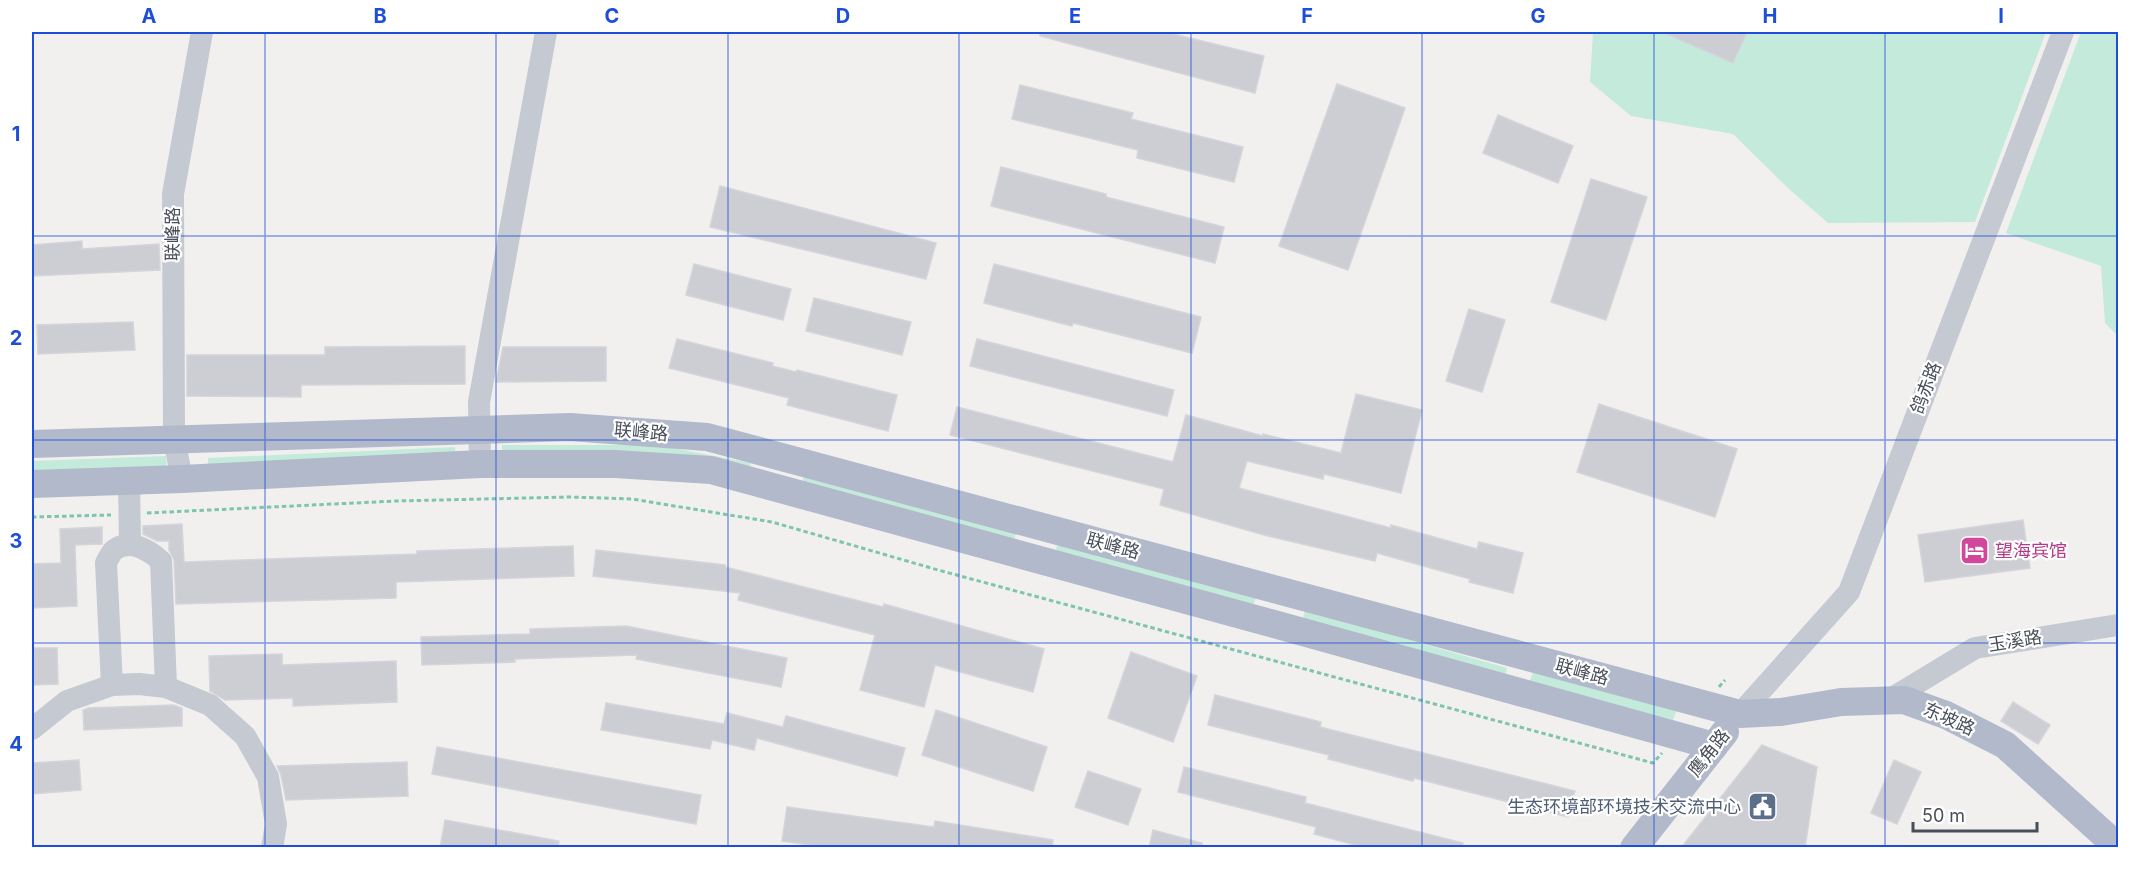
<svg xmlns="http://www.w3.org/2000/svg" width="2150" height="879" font-family="Inter,'Noto Sans SC',sans-serif">
	<style>
		.green { fill: #c3eada }
		.building { fill: #cdced3; stroke: #d4d4da; stroke-width: 1.5 }
		.lines { fill: none; stroke-linecap: round; stroke-linejoin: round }
		.path { stroke: #7fc4b0; stroke-width: 3; stroke-dasharray: 4.5 3; stroke-linecap: butt }
		.minor { stroke: #c4c9d2; stroke-width: 22 }
		.major { stroke: #b2b9cb; stroke-width: 28 }
		.grid { fill: none; stroke: #1d4ed8; stroke-width: 1.5; stroke-opacity: 0.55 }
		.labels { text-anchor: middle; stroke-width: 4.5; stroke-linejoin: round; paint-order: stroke }
		.street-label { font-size: 18px; fill: #494f5a; stroke: #fff }
		.hotel-label { font-size: 18px; fill: #b23c85; stroke: #fff; text-anchor: start }
		.service-label { font-size: 18px; fill: #4e5e75; stroke: #fff; text-anchor: end }
		.neatline { fill: none; stroke: #1d4ed8; stroke-width: 2 }
		.grid-label { font-size: 20px; text-anchor: middle; font-weight: bold; fill: #1d4ed8 }
	</style>
	<rect width="100%" height="100%" fill="#f1f0ef"/>
	<g class="green">
		<polygon points="1593,32 2046,32 1975,222 1828,223 1789,189 1733,134 1631,116 1590,82"/>
		<polygon points="2081,32 2118,32 2118,336 2105,323 2101,266 2006,233"/>
		<polygon points="502,445 657,445 751,463 749,474 502,458"/>
		<polygon points="455,447 456,459 208,469 208,458"/>
		<polygon points="166,456 167,469 32,474 32,461"/>
		<polygon points="804,476 1016,533 1013,544 801,488"/>
		<polygon points="1058,543 1256,597 1252,608 1054,555"/>
		<polygon points="1305,610 1507,668 1505,678 1302,622"/>
		<polygon points="1534,670 1677,709 1673,720 1529,683"/>
	</g>
	<g class="building">
		<polygon points="1040,32 1165,32 1264,56 1255,93 1040,36"/>
		<polygon points="1662,32 1747,32 1733,63"/>
		<polygon points="1337,84 1405,108 1348,270 1279,246"/>
		<polygon points="1020,85 1133,113 1131,119 1243,147 1234,182 1137,158 1138,150 1012,119"/>
		<polygon points="1498,115 1573,146 1558,183 1483,153"/>
		<polygon points="1001,167 1106,194 1106,197 1224,227 1215,263 991,206"/>
		<polygon points="1591,179 1647,197 1606,320 1551,302"/>
		<polygon points="720,186 936,243 926,279 710,227"/>
		<polygon points="82,241 82,249 159,244 160,270 32,276 32,245"/>
		<polygon points="694,264 791,289 783,320 686,295"/>
		<polygon points="994,264 1201,317 1192,353 1073,323 1072,326 984,303"/>
		<polygon points="814,298 911,322 902,355 806,331"/>
		<polygon points="1469,309 1505,320 1482,392 1446,381"/>
		<polygon points="133,322 135,350 38,354 37,325"/>
		<polygon points="677,339 773,363 772,366 796,372 797,370 897,395 888,431 787,405 789,398 669,368"/>
		<polygon points="977,339 1174,390 1167,416 970,366"/>
		<polygon points="465,346 465,384 301,385 301,397 187,396 187,355 325,355 325,347"/>
		<polygon points="503,347 606,347 606,381 496,382"/>
		<polygon points="1356,394 1422,410 1401,493 1324,474 1323,479 1247,461 1239,488 1391,528 1391,525 1477,549 1479,542 1523,553 1513,593 1469,582 1470,579 1377,553 1375,561 1264,535 1160,505 1164,489 950,435 957,407 1173,462 1186,415 1263,436 1263,434 1341,453"/>
		<polygon points="1599,404 1737,449 1715,517 1577,472"/>
		<polygon points="2023,520 2030,568 1925,582 1918,535"/>
		<polygon points="182,524 184,562 417,554 417,551 573,546 574,576 396,582 396,598 176,604 174,560 169,550 169,541 157,541 143,534 143,526"/>
		<polygon points="102,527 102,544 75,545 77,606 32,608 32,564 61,563 60,529"/>
		<polygon points="596,550 725,565 725,567 883,607 884,604 1044,649 1033,692 935,665 924,707 860,690 875,635 738,600 740,593 593,576"/>
		<polygon points="626,626 787,658 781,687 636,659 637,655 515,659 515,662 422,665 421,637 530,634 530,629"/>
		<polygon points="32,648 57,648 58,684 32,685"/>
		<polygon points="1131,652 1197,676 1173,742 1108,718"/>
		<polygon points="282,654 282,665 396,661 397,702 293,706 293,698 225,700 210,691 209,656"/>
		<polygon points="1215,695 1321,722 1320,727 1575,791 1568,817 1414,778 1413,781 1328,759 1329,755 1208,725"/>
		<polygon points="2013,702 2050,725 2038,744 2001,721"/>
		<polygon points="606,703 724,724 727,713 783,727 786,716 905,748 897,776 757,738 754,750 712,740 710,749 601,730"/>
		<polygon points="173,705 182,708 182,726 84,730 83,710 88,708"/>
		<polygon points="936,710 1047,747 1033,791 922,755"/>
		<polygon points="1762,745 1817,767 1805,848 1681,848"/>
		<polygon points="437,747 701,795 696,824 432,774"/>
		<polygon points="79,760 81,790 32,794 32,763"/>
		<polygon points="1894,760 1921,772 1897,824 1871,813"/>
		<polygon points="407,762 408,796 286,800 281,775 277,766"/>
		<polygon points="1184,767 1306,797 1305,803 1463,843 1462,848 1366,848 1314,834 1316,827 1178,792"/>
		<polygon points="1088,771 1141,789 1128,825 1075,807"/>
		<polygon points="787,807 934,827 935,821 1053,840 1052,848 832,848 782,841"/>
		<polygon points="445,820 559,841 558,848 440,848"/>
		<polygon points="1153,830 1202,843 1202,848 1149,848"/>
	</g>
	<g class="lines">
		<g class="path">
			<polyline points="147,513 396,501 570,497 632,499 772,522 938,570 1653,763 1662,753"/>
			<polyline points="32,517 111,515"/>
			<polyline points="1719,687 1725,680"/>
		</g>
		<g class="minor">
			<polyline points="480,464 479,402 546,32"/>
			<polyline points="182,479 174,439 173,194 202,32"/>
			<polyline points="129,481 130,544"/>
			<path d="M 112,685 L 106,563 C 108,559 111,553 114,550 C 129,538 149,550 161,561 L 166,687"/>
			<polyline points="1889,700 1975,648 2118,625"/>
			<polyline points="1740,714 1849,592 2063,32"/>
			<polyline points="32,729 67,701 112,685 139,684 166,687 210,705 245,736 268,777 276,824 272,848"/>
		</g>
		<g class="major">
			<polyline points="32,444 570,427 707,437 1740,714 1781,712 1841,702 1904,700 1946,715 2005,745 2118,847"/>
			<polyline points="32,484 182,479 480,464 615,464 711,470 1274,624 1714,746"/>
			<polyline points="1634,848 1725,732"/>
		</g>
	</g>
	<path class="grid" d="M 265,32 L 265,848M 496,32 L 496,848M 728,32 L 728,848M 959,32 L 959,848M 1191,32 L 1191,848M 1422,32 L 1422,848M 1654,32 L 1654,848M 1885,32 L 1885,848M 32,236 L 2118,236M 32,440 L 2118,440M 32,643 L 2118,643"/>
	<defs>
		<symbol id="hotel-square" viewBox="-11 -11 22 22"><rect x="-9" y="-9" width="18" height="18" rx="4" fill="#d1479c" stroke="#fff"/><path d="M-6-4.5h1.5V1H6V5H4.5V3h-9V5H-6ZM-4 0a1.8 1.8 0 1 1 3.6 0ZM.5 0V-2.5h3Q6-2.5 6 0Z" fill="#fff"/></symbol>
		<symbol id="civic-square" viewBox="-11 -11 22 22"><rect x="-9" y="-9" width="18" height="18" rx="4" fill="#5c6f8a" stroke="#fff"/><path d="M-.6-6.5H3V-4.5H.6V-3L4-1V1h2V6H-6V1h2V-1L-.6-3ZM-1.2 2.5V6h2.4V2.5Z" fill="#fff"/></symbol>
	</defs>
	<g fill-rule="evenodd">
		<use href="#hotel-square" x="1958" y="534" width="33" height="33"/>
		<use href="#civic-square" x="1746" y="790" width="33" height="33"/>
	</g>
	<g class="labels">
		<g class="street-label">
			<text transform="translate(173 234) rotate(-90)" y="6">联峰路</text>
			<text transform="translate(1926 388) rotate(-69)" y="6">鸽赤路</text>
			<text transform="translate(641 432) rotate(5)" y="6">联峰路</text>
			<text transform="translate(1113 546) rotate(15)" y="6">联峰路</text>
			<text transform="translate(2015 641) rotate(-9)" y="6">玉溪路</text>
			<text transform="translate(1582 672) rotate(15)" y="6">联峰路</text>
			<text transform="translate(1949 719) rotate(24)" y="6">东坡路</text>
			<text transform="translate(1709 753) rotate(-52)" y="6">鹰角路</text>
		</g>
		<g class="hotel-label">
			<text x="1995" y="557">望海宾馆</text>
		</g>
		<g class="service-label">
			<text x="1741" y="813">生态环境部环境技术交流中心</text>
		</g>
	</g>
	<rect width="2150" height="879" fill="none" stroke="#ffffff" stroke-width="66"/>
	<path d="M1913 822v9h124v-9" fill="none" stroke="#494f5a" stroke-width="3"/>
	<text x="1922" y="822" font-size="18" fill="#494f5a" stroke="#ffffff" stroke-width="4.5" paint-order="stroke">50 m</text>
	<rect x="33" y="33" width="2084" height="813" class="neatline"/>
	<g class="grid-label">
		<text x="149" y="23">A</text>
		<text x="380" y="23">B</text>
		<text x="612" y="23">C</text>
		<text x="843" y="23">D</text>
		<text x="1075" y="23">E</text>
		<text x="1307" y="23">F</text>
		<text x="1538" y="23">G</text>
		<text x="1770" y="23">H</text>
		<text x="2001" y="23">I</text>
		<text x="16" y="141">1</text>
		<text x="16" y="345">2</text>
		<text x="16" y="548">3</text>
		<text x="16" y="751">4</text>
	</g>
</svg>
